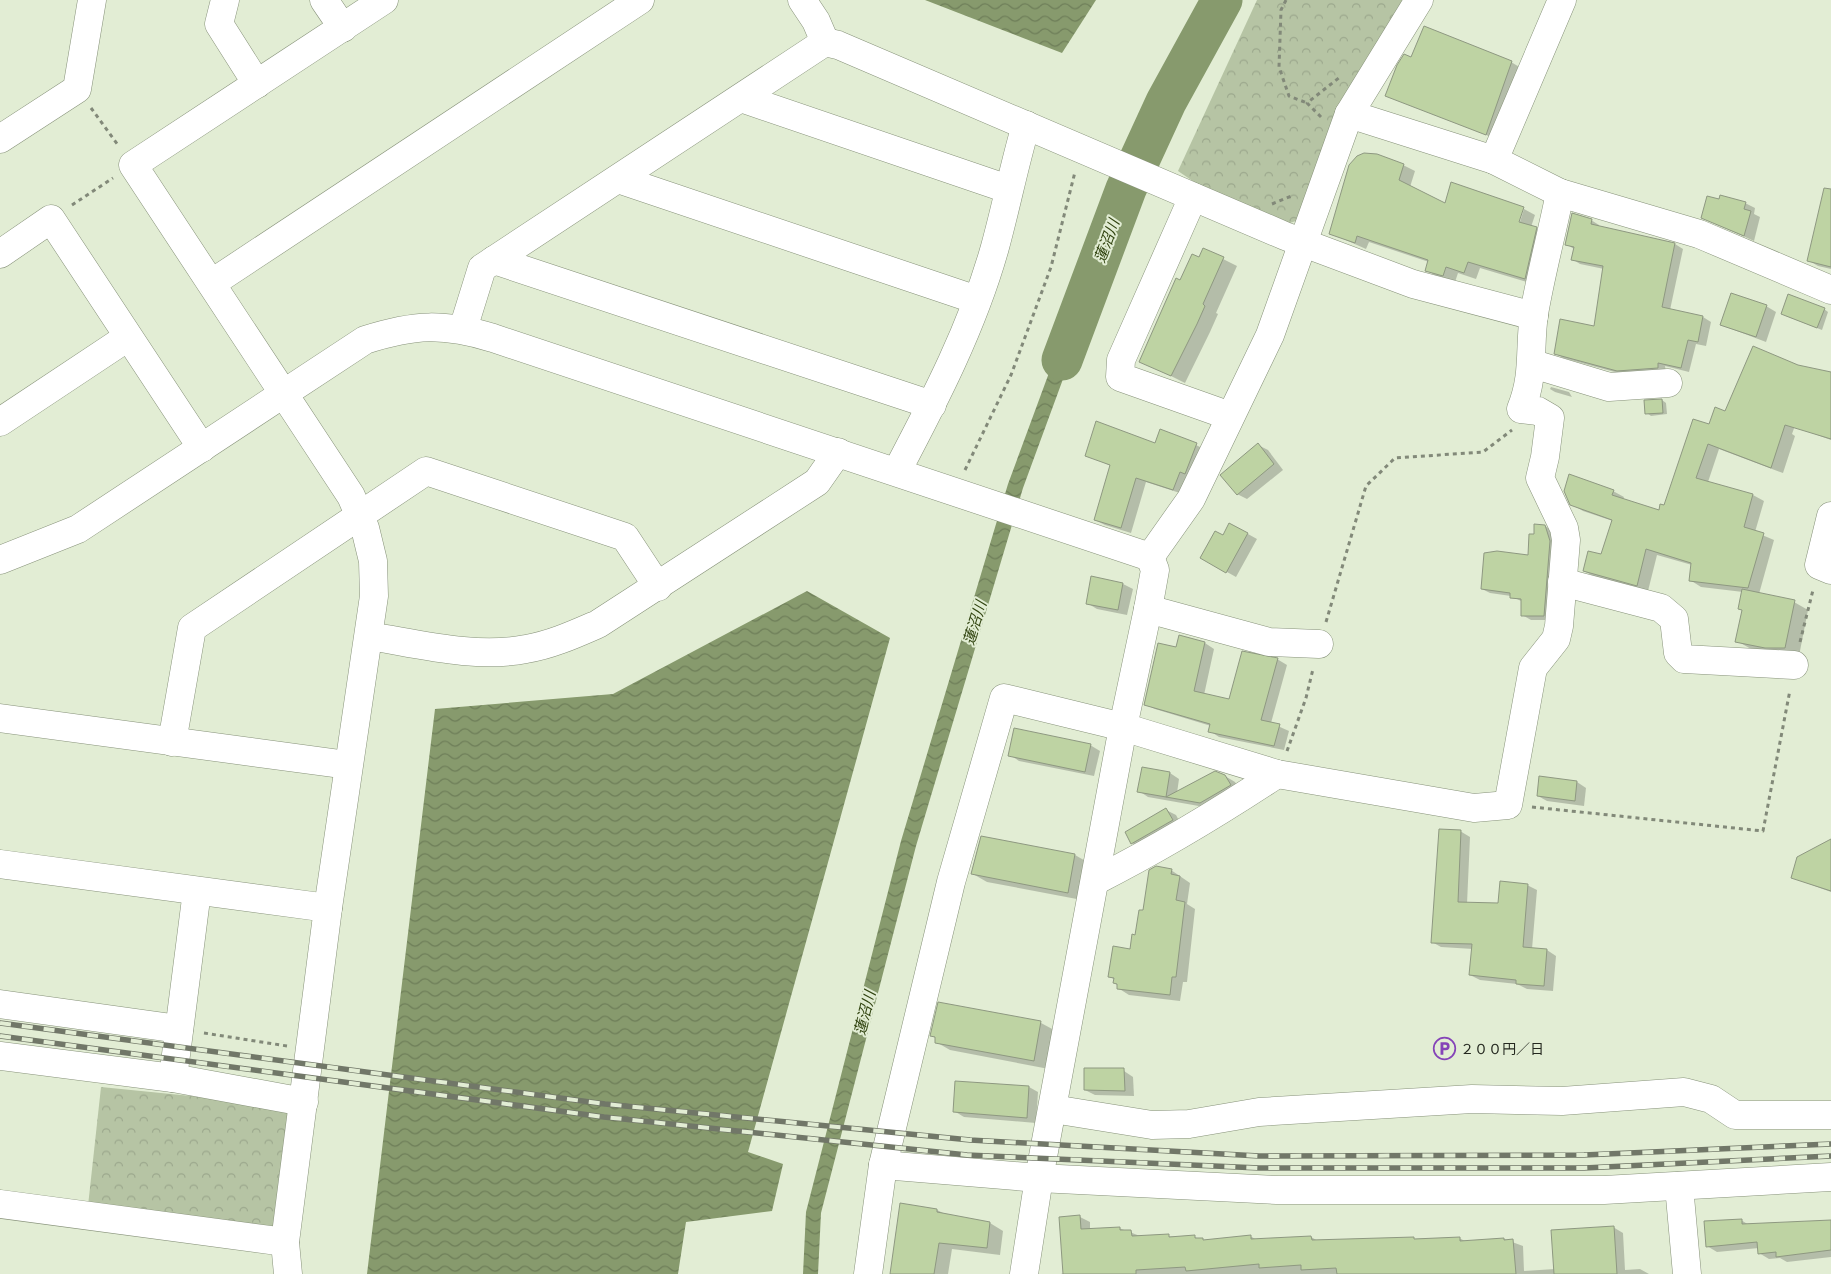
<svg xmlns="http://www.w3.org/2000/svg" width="1831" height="1274" font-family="'Public Sans','Noto Sans JP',sans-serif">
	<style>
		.park { fill: url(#park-crowns) }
		.water { fill: url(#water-waves) }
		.shadow { fill: #0003 }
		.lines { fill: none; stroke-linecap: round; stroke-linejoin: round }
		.river { stroke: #879a6d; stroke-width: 41 }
		.building { fill: #bed3a3; stroke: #8e9881 }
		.minor-casing { stroke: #87927a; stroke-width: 29 }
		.path { stroke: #828979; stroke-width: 3; stroke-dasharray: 4 4; stroke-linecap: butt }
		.minor { stroke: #fff; stroke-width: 28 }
		.rail-casing { stroke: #717768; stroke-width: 5.5 }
		.rail { stroke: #e2edd4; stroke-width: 4; stroke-dasharray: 11; stroke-linecap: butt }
		.labels { text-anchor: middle; stroke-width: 4; stroke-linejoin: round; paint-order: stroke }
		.poi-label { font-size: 14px; fill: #24281f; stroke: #e2edd4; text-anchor: start }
		.water-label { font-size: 15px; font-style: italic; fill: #314410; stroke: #e2edd4 }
	</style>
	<defs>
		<pattern id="park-crowns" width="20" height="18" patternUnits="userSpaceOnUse" patternTransform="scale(1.25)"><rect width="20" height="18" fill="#b6c4a4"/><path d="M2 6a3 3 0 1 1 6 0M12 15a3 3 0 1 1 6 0" fill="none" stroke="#9ca88d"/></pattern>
		<pattern id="water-waves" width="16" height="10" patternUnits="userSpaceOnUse" patternTransform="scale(1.25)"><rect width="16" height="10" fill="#879a6d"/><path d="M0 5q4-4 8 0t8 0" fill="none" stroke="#6e7e59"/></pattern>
	</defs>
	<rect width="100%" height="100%" fill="#e2edd4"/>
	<g class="park">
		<polygon points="1257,0 1406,0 1299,220 1290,223 1197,184 1178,171"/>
		<polygon points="101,1087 282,1105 294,1124 279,1223 262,1233 88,1206"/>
	</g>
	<g class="water">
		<polygon points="925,0 1096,0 1062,53"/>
		<polygon points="1074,305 1088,311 1023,488 916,846 821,1213 818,1274 803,1274 806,1212 901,841 1008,484"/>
		<polygon points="807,591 890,638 748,1152 783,1164 772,1211 686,1222 678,1274 367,1274 435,709 613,694"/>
	</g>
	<g class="shadow">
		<polygon points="1412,59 1511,62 1521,68 1496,139 1387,95"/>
		<polygon points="1403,165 1415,171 1410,187 1445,205 1518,228 1524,209 1535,215 1531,227 1548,235 1537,285 1480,268 1476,279 1458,273 1455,282 1438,277 1426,270 1429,262 1369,242 1366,249 1330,233"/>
		<polygon points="1720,200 1745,203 1755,208 1754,214 1760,217 1754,241 1703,218"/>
		<polygon points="1831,210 1831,269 1818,266 1808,260"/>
		<polygon points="1591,220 1599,225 1599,227 1675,244 1683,249 1670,310 1703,317 1711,322 1706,346 1696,344 1689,372 1665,366 1666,372 1626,375 1563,358 1555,353 1595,328 1604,269 1580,264 1572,259 1574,249 1566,244"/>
		<polygon points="1199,259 1223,259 1237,266 1216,313 1218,314 1210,332 1185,383 1141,361 1181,281"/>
		<polygon points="1766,306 1776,312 1766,342 1721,325"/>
		<polygon points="1824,309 1828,312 1822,330 1786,316"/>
		<polygon points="1831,374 1831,440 1801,429"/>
		<polygon points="1813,375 1792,434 1795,436 1783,473 1719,449 1708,482 1753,495 1764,501 1755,532 1774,540 1759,594 1794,602 1808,610 1799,656 1751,649 1737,641 1743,610 1743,592 1701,587 1690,580 1692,565 1657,555 1648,591 1595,577 1584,571 1602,556 1613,521 1583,511 1571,504 1613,491 1624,497 1623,500 1659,512 1665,507 1709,426 1726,412"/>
		<polygon points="1551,387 1569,392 1572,397 1555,392 1550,389"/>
		<polygon points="1662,400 1666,403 1667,414 1651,416 1647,413"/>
		<polygon points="1196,445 1206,450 1183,494 1146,482 1131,533 1105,525 1095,520 1111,466 1087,455"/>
		<polygon points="1258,445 1268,450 1283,470 1247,499 1237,494"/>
		<polygon points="1230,524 1257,539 1236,577 1202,558 1223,537"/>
		<polygon points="1545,526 1553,531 1552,620 1531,620 1522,615 1523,602 1511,596 1490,593 1482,589 1529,556 1535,536"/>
		<polygon points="1092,578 1123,584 1133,589 1127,615 1097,609 1087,603"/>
		<polygon points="1180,637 1205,643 1214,649 1204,695 1230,701 1277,659 1287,665 1271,723 1289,731 1284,750 1219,737 1210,731 1211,726 1155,709 1145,704 1177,648"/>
		<polygon points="1090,745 1100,751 1094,776 1019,761 1010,755"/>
		<polygon points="1170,773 1179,779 1177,793 1225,776 1235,782 1240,791 1210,808 1148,797 1139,791"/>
		<polygon points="1540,777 1577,782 1586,788 1584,806 1547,801 1538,796"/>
		<polygon points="1166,810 1176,815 1182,826 1142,849 1132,843"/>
		<polygon points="1460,831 1470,837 1467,904 1499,905 1527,885 1537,890 1532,949 1547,950 1556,956 1553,991 1527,989 1517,984 1480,980 1470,975 1473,949 1441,947 1432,942"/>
		<polygon points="982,837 1075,855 1089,863 1082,900 987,882 973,874"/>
		<polygon points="1831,847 1831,892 1793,878"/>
		<polygon points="1171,870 1190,883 1187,904 1195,909 1187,982 1183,982 1180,1001 1129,995 1118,988 1115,980 1109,976 1131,950 1144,912"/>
		<polygon points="939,1004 1041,1023 1056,1031 1049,1069 950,1050 936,1042 936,1038 932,1036"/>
		<polygon points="1124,1071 1133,1077 1134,1096 1095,1095 1085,1090"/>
		<polygon points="1029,1087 1038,1092 1036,1123 964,1117 954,1111"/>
		<polygon points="901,1204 937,1210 947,1215 990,1223 1003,1231 1000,1255 952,1249 948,1274 892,1274"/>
		<polygon points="1080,1217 1090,1222 1090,1230 1119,1228 1140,1236 1194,1237 1206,1241 1250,1236 1257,1240 1311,1237 1318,1241 1459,1238 1467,1242 1504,1239 1523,1246 1524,1271 1555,1269 1613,1227 1623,1233 1625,1270 1640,1269 1649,1274 1061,1274 1065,1272"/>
		<polygon points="1741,1220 1749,1225 1831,1221 1831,1257 1787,1262 1780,1258 1769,1259 1759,1253 1759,1248 1717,1252 1707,1246"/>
	</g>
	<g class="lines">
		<polyline class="river" points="1062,360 1126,189 1166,102 1222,0"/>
	</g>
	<g class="building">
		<polygon points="1424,26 1512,61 1486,135 1385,96 1397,65 1404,54 1411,57"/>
		<polygon points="1364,153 1377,154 1404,164 1399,180 1445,203 1451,182 1524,207 1519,222 1537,227 1525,279 1468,262 1464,273 1446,267 1443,276 1425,271 1428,260 1357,236 1355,243 1329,234 1349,165 1357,156"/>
		<polygon points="1824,188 1831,189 1831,267 1807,261"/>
		<polygon points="1720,195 1746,202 1744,209 1751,211 1744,236 1701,218 1707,196 1719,199"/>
		<polygon points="1572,213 1592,219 1591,224 1675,243 1662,307 1703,316 1698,342 1688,340 1681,368 1658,363 1658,368 1617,371 1554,354 1560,319 1594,326 1603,266 1571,260 1574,247 1565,245"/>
		<polygon points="1203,248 1224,257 1203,304 1205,306 1197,324 1171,376 1139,362 1176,278 1180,280 1192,254 1199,257"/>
		<polygon points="1731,293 1767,305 1756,337 1720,325"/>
		<polygon points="1788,294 1825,308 1817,328 1781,314"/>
		<polygon points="1753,346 1798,365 1831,372 1831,439 1785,425 1771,468 1708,444 1696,478 1753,494 1744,527 1764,533 1748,588 1689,581 1691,563 1646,549 1637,586 1583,571 1588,551 1601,554 1612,520 1570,505 1564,491 1569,474 1614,490 1612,495 1659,510 1660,504 1664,505 1693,419 1709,424 1715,407 1725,411"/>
		<polygon points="1662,399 1663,413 1645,414 1644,400"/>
		<polygon points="1096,421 1155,443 1160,429 1197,443 1185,474 1180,472 1173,490 1136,478 1121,528 1094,520 1110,465 1085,456"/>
		<polygon points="1258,443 1274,464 1237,495 1220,475"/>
		<polygon points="1229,523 1248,533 1226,573 1200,558 1215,531 1223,535"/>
		<polygon points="1534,524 1545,525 1550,541 1544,616 1521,616 1521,599 1510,598 1510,593 1481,589 1484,553 1497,551 1528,555 1529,534 1534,534"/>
		<polygon points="1091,576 1123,583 1118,610 1086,604"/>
		<polygon points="1742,589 1795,600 1785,648 1765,648 1735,642 1742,610 1738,609"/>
		<polygon points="1179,635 1205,642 1194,691 1229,699 1242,651 1278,658 1261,720 1280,724 1274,746 1208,732 1210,724 1144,705 1158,643 1176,647"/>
		<polygon points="1014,728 1091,744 1085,772 1008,756"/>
		<polygon points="1142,767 1170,772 1166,797 1137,792"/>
		<polygon points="1215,771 1225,775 1231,785 1200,803 1166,797"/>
		<polygon points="1539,776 1577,781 1575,801 1537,796"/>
		<polygon points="1166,808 1173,820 1131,844 1125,832"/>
		<polygon points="1439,829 1461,830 1458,902 1498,903 1500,881 1528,884 1523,947 1547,949 1544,986 1516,984 1516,980 1469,975 1472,944 1431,943"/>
		<polygon points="981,836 1075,854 1068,893 971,874"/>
		<polygon points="1831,839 1831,891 1791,878 1797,857"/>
		<polygon points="1156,866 1172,869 1171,874 1180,876 1176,900 1185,902 1176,977 1172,977 1170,995 1117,989 1117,984 1113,983 1114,978 1108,977 1113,946 1130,949 1132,934 1135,935 1139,910 1143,910 1149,870"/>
		<polygon points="938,1002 1041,1021 1034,1061 935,1043 935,1037 930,1036"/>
		<polygon points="1084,1068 1124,1068 1125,1091 1084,1090"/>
		<polygon points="955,1081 1029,1086 1027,1118 953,1112"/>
		<polygon points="900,1203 937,1209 937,1212 990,1222 987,1248 939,1243 934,1274 890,1274"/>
		<polygon points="1080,1215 1081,1229 1120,1227 1120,1230 1131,1230 1132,1236 1169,1234 1169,1237 1195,1235 1195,1238 1203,1238 1203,1240 1251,1235 1251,1239 1311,1236 1312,1240 1414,1237 1414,1239 1460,1237 1460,1241 1504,1238 1504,1240 1513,1239 1516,1274 1337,1274 1336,1268 1301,1270 1301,1265 1259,1268 1259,1264 1186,1271 1185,1267 1136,1270 1136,1274 1063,1274 1059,1217"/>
		<polygon points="1742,1219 1742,1224 1831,1220 1831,1250 1776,1257 1776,1252 1758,1254 1757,1242 1706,1247 1704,1221"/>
		<polygon points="1614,1226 1617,1274 1554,1274 1551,1230"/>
	</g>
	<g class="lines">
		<defs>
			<g id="minor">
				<polyline points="225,0 219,24 257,84"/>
				<polyline points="324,0 343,28"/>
				<polyline points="802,0 816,21 825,42"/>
				<polyline points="1562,0 1494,160 1560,193 1699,234 1831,290"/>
				<polyline points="741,98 1008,189"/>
				<polyline points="1349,114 1494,160"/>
				<polyline points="0,139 77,89 92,0"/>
				<polyline points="618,179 977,300"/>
				<polyline points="1193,197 1121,360 1120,377 1230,416"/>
				<polyline points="0,254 51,219 202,448"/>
				<polyline points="494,260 932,405"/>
				<polyline points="212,283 640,0"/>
				<polyline points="463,329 482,268 825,42 838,45 1285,236 1413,284 1534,316"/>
				<polyline points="1533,364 1609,387 1668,383"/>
				<polyline points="0,422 128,337"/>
				<path d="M 897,471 C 935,399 973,326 995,247 C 1006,207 1014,166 1026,125"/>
				<polyline points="1831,516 1819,565 1831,570"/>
				<polyline points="1150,557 1191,499 1270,335 1349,114 1419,0"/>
				<path d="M 0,560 L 78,529 L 365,340 C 415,324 443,323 493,338 L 1150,557 L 1155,570 L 1148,609 L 1123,727 L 1039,1178 L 1024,1274"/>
				<polyline points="1562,582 1661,608 1674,619 1678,653 1684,659 1794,665"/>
				<polyline points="1148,609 1269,642 1319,644"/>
				<path d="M 369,636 C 419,644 475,659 526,649 C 551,645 575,634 598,624 L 817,482 L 838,452"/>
				<polyline points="0,718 348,765"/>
				<polyline points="172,742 192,628 426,471 625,537 658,587"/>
				<polyline points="0,864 328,908"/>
				<path d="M 1095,881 C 1158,849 1218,813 1277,774"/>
				<polyline points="0,1004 179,1029"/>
				<polyline points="0,1056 173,1078 304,1102"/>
				<polyline points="173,1078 197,891"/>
				<polyline points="1053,1109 1152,1125 1189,1124 1259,1112 1472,1099 1562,1101 1684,1092 1711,1099 1735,1115 1831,1115"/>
				<polyline points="883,1165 1039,1178 1277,1190 1604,1190 1831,1177"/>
				<polyline points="1679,1186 1687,1274"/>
				<polyline points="0,1204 285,1242"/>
				<polyline points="288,1274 285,1242 328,908 374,596 373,561 365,528 351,496 133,165 384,0"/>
				<path d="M 868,1274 L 883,1165 L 951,882 L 1004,698 L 1123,727 L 1277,774 L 1474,808 L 1508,805 L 1533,668 L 1556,639 L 1559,626 L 1566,540 L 1564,528 L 1540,478 L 1545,457 L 1550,418 L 1538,411 L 1521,409 C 1535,375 1529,348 1534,314 C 1541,273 1552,233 1560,193"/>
			</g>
		</defs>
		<use href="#minor" class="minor-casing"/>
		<g class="path">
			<polyline points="1286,0 1281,10 1279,67 1289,96 1307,103"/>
			<polyline points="91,108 118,145"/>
			<polyline points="1321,117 1307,103 1340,77"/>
			<polyline points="1272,204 1294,195"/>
			<polyline points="72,205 113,178"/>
			<polyline points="965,470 1011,375 1051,267 1075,172"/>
			<polyline points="1326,622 1366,486 1395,458 1483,452 1512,430"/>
			<polyline points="1800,642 1813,590"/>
			<polyline points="1287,751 1306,698 1313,669"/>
			<polyline points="1532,807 1763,831 1790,690"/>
			<polyline points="204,1033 287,1046"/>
		</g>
		<use href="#minor" class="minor"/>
		<defs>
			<g id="rail">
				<polyline points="0,1023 605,1104 970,1140 1259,1156 1584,1155 1831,1144"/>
				<polyline points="0,1036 604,1117 967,1155 1259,1168 1584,1168 1831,1156"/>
			</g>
		</defs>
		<use href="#rail" class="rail-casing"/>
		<use href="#rail" class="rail"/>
	</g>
	<defs>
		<symbol id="parking-ring" viewBox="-11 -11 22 22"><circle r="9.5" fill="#e2edd4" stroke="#8544b8" stroke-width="1.5"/><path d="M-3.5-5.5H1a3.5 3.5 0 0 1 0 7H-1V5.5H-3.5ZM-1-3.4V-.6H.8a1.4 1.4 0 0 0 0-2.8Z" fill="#8544b8"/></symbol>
	</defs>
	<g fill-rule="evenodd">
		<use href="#parking-ring" x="1432" y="1036" width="25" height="25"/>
	</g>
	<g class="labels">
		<g class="poi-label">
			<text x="1460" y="1054">２００円／日</text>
		</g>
		<g class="water-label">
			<text transform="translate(1107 241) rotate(-70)" y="5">蓮沼川</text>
			<text transform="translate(975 623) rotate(-73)" y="5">蓮沼川</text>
			<text transform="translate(865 1013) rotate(-76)" y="5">蓮沼川</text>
		</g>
	</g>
</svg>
